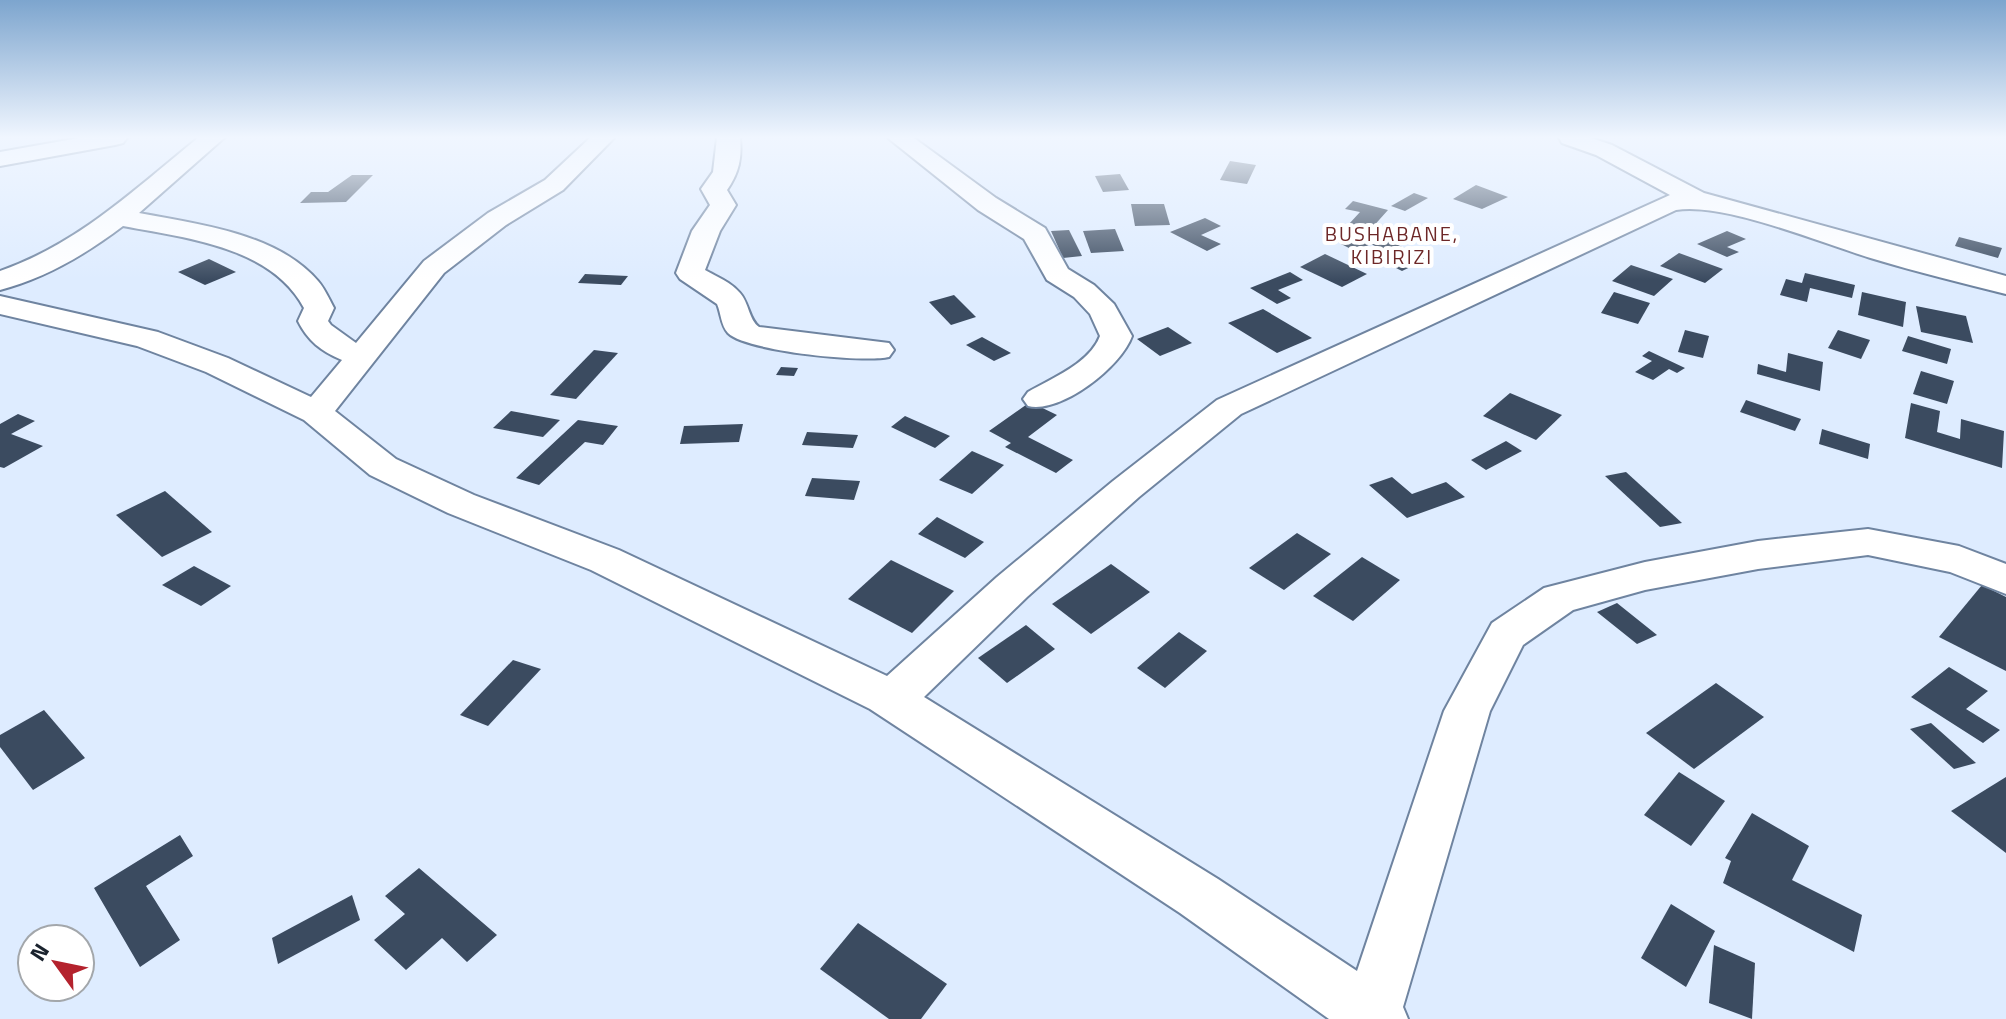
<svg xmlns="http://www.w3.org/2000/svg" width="2006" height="1019" font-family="'Titillium Web',sans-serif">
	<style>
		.building { fill: #3b4b60 }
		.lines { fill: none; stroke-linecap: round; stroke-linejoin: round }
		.minor-casing { stroke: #6f84a0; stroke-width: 4 }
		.minor { fill: #fff; fill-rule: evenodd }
		.labels { text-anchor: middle; stroke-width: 8; stroke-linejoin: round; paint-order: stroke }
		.far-neighbourhood-label { font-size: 20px; letter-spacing: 2px; fill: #6d2727; stroke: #fff }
	</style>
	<rect width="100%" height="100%" fill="#deecff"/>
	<g class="building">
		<polygon points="1230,161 1256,165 1247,184 1220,180"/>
		<polygon points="1120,174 1129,190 1103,192 1095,176"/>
		<polygon points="352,175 373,175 346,202 300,203 311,192 328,192"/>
		<polygon points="1476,185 1508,197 1482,209 1453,199"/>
		<polygon points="1414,193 1428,198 1405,211 1391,206"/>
		<polygon points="1353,201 1388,210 1371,229 1349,224 1360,212 1345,209"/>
		<polygon points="1131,204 1164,204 1170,225 1135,226"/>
		<polygon points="1205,218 1221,226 1201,235 1221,244 1207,251 1170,232"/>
		<polygon points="1115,229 1124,251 1091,253 1083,231"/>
		<polygon points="1069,230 1082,256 1063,258 1051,231"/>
		<polygon points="1369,231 1427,259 1402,271 1382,261 1393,255 1371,244 1355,251 1341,244"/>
		<polygon points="1727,231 1746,239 1727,247 1739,252 1727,257 1697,244"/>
		<polygon points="1959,237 2002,248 1998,258 1955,246"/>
		<polygon points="1679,253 1723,269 1705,283 1660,266"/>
		<polygon points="1325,254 1367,274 1342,287 1300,267"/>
		<polygon points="209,259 236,272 205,285 178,272"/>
		<polygon points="1631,265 1673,279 1654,296 1612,281"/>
		<polygon points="1290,272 1303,280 1278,290 1291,298 1277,304 1250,288"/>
		<polygon points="1805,273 1855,285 1852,298 1810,288 1807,302 1780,295 1786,279 1802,283"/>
		<polygon points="585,274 628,276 621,285 578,283"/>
		<polygon points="1614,292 1650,303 1638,324 1601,313"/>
		<polygon points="1862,292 1906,302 1903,327 1858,315"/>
		<polygon points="954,295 976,317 951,325 929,302"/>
		<polygon points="1916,306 1966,316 1973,343 1921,332"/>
		<polygon points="1263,309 1312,338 1277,353 1228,323"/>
		<polygon points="1168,327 1192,343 1160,356 1137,339"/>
		<polygon points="1685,330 1709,336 1703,358 1678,352"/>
		<polygon points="1838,330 1870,340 1861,359 1828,348"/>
		<polygon points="1908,336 1951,349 1947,364 1902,351"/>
		<polygon points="982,337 1011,353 994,361 966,345"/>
		<polygon points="594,350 618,353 576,399 550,395"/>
		<polygon points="1649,351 1685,368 1677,373 1669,369 1653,380 1635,372 1652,361 1642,356"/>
		<polygon points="1788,353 1823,362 1820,391 1757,374 1758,364 1786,372"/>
		<polygon points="781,367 798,368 794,376 776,375"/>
		<polygon points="1921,371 1954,381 1947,404 1913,394"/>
		<polygon points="1510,393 1562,415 1536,440 1483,416"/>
		<polygon points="1746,400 1801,419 1795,431 1740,412"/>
		<polygon points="1030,402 1057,415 1028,437 1073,460 1056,473 1005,447 1011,443 989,431"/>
		<polygon points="1911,403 1940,411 1937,432 1960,439 1961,419 2004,431 2002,468 1905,438"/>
		<polygon points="511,411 560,420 543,437 493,428"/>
		<polygon points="18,414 35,421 11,434 43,446 4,468 0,467 0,424"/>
		<polygon points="905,416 950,436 935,448 891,427"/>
		<polygon points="578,420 618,426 603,445 585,442 539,485 516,478"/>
		<polygon points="743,424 739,442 680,444 684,426"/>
		<polygon points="1822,429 1870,444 1868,459 1819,444"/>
		<polygon points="807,432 858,435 853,448 802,445"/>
		<polygon points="1506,441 1522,451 1486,470 1471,460"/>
		<polygon points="972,451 1004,465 972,494 939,480"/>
		<polygon points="1626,472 1682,523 1660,527 1605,476"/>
		<polygon points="1392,477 1412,494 1446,482 1465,497 1407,518 1369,485"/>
		<polygon points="812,478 860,481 854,500 805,496"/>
		<polygon points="165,491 212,532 162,557 116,515"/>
		<polygon points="937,517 984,542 965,558 918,534"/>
		<polygon points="1297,533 1331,554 1284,590 1249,568"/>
		<polygon points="1362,557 1400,580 1353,621 1313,596"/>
		<polygon points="891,560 954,591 912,633 848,599"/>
		<polygon points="1111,564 1150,592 1091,634 1052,604"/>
		<polygon points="194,566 231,586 201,606 162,585"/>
		<polygon points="1982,585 2006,597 2006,671 1939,637"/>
		<polygon points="1617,603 1657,635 1637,644 1597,612"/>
		<polygon points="1026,625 1055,649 1007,683 978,658"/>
		<polygon points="1179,632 1207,651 1165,688 1137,668"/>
		<polygon points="513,660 541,669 488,726 460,715"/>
		<polygon points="1949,667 1988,691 1966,709 2000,730 1983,743 1911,697"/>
		<polygon points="1716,683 1764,717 1694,769 1646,733"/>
		<polygon points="44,710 85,758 33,790 0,747 0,735"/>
		<polygon points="1931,723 1976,763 1954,769 1910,729"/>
		<polygon points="1679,772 1725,801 1691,846 1644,815"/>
		<polygon points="2006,777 2006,853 1951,811"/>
		<polygon points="1752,813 1809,846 1792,880 1862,915 1854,952 1723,883 1731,861 1725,858"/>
		<polygon points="180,835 193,856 146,886 180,940 140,967 94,888"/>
		<polygon points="419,868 497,935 467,962 442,938 406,970 374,940 405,914 385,896"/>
		<polygon points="352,895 360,920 278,964 272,938"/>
		<polygon points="1671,904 1715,931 1686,987 1641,958"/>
		<polygon points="858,923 947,984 921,1019 889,1019 820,969"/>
		<polygon points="1714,945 1755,963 1752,1019 1709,1003"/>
	</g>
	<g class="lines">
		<defs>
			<g id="minor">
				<polygon points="79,138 127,138 123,143 115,145 0,166 0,152"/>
				<path d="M 198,138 L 224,138 L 139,213 C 197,224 277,233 318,281 C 325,289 329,299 334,308 L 328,321 L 331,325 L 356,343 L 424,261 L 488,213 L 545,180 L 590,138 L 614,138 L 563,190 L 506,225 L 444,273 L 335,411 L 396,459 L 474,495 L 619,550 L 887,676 L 997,577 L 1113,481 L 1217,400 L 1670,195 L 1596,155 L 1562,143 L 1559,138 L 1591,138 L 1612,145 L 1704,193 L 2006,276 L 2006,294 C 1962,283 1917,272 1874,259 C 1823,244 1725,202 1676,210 L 1241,414 L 1139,497 L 1027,597 L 924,697 L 1218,879 L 1357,971 L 1444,711 L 1492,623 L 1544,588 L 1645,562 L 1758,541 L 1868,529 L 1959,546 L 2006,564 L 2006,594 L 1950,572 L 1868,555 L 1758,569 L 1645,590 L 1573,610 L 1523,645 L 1490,711 L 1403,1007 L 1408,1019 L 1329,1019 L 1180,913 L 870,709 L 591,570 L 448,513 L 370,475 L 304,420 L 206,372 L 137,346 L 0,314 L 0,296 L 158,332 L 228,358 L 311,397 L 342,360 C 321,351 308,341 298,321 L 304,308 C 271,246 185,238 123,226 C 86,254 46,278 0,290 L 0,271 C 78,244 135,189 198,138 Z"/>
				<path d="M 717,138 L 740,138 C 742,158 739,173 727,190 L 736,205 L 720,231 L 705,270 C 717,277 731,282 740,293 C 749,303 749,320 759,327 L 889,343 L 894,350 L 889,357 C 863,363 746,351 728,333 C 721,326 721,313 717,304 L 680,279 L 676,273 L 692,231 L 710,205 L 701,189 L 713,172 Z"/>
				<path d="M 888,138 L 914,138 L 996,198 L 1045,228 L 1068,269 L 1094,285 L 1114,304 L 1132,336 C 1121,367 1061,414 1028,406 L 1023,399 L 1028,392 C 1052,378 1090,363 1100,336 L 1090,314 L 1074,297 L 1047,280 L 1024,239 L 978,210 Z"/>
			</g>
		</defs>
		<use href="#minor" class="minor-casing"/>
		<use href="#minor" class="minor"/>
	</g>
	<linearGradient id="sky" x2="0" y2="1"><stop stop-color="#7da5ce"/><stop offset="0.49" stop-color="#f0f6ff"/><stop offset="1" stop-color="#f0f6ff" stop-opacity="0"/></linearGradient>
	<rect width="2006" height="280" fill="url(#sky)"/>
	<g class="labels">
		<g class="far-neighbourhood-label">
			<text x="1392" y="241">BUSHABANE,<tspan x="1392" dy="23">KIBIRIZI</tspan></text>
		</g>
	</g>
	<g transform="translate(56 963) rotate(303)"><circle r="38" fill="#ffffff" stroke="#a3a7ab" stroke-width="2"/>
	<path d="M0-6L14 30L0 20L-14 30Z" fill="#b4222d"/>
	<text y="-12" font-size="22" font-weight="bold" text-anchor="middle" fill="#1a232e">N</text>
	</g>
</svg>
